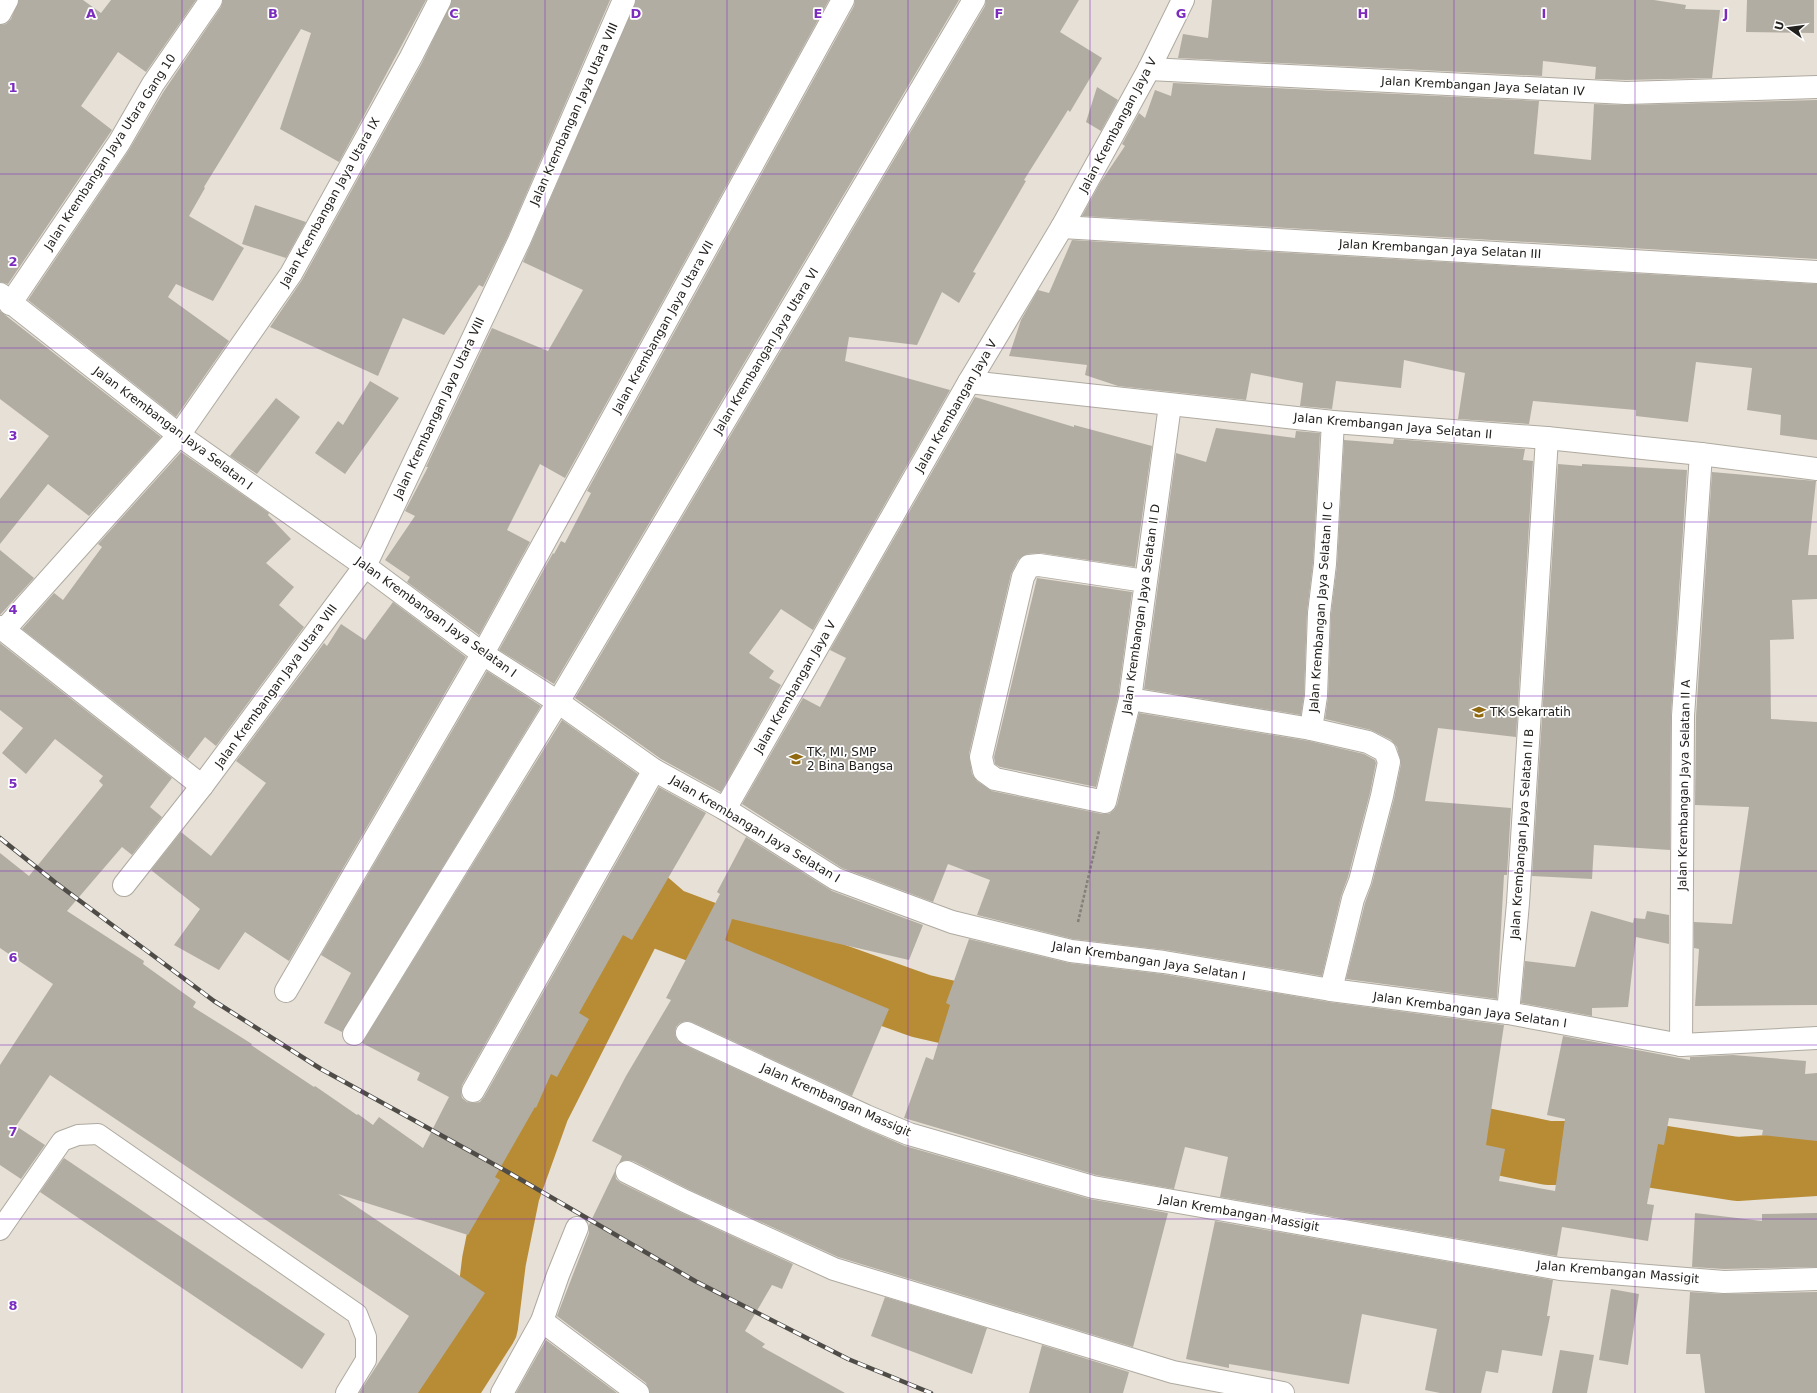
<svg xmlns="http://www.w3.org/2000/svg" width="1817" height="1393" font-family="'DejaVu Sans',sans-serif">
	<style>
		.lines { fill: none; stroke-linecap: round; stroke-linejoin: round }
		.river { stroke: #b88c35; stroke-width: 64 }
		.building { fill: #b2ada3 }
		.service-casing { stroke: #afaaa0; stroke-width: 22 }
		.minor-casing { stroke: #afaaa0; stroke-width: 24 }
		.path { stroke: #837f79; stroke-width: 2.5; stroke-dasharray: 3 2; stroke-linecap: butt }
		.service { stroke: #fff; stroke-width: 20 }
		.minor { stroke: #fff; stroke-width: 22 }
		.rail-casing { stroke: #4f4c47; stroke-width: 4.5 }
		.rail { stroke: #fff; stroke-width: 3; stroke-dasharray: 9; stroke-linecap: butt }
		.grid { fill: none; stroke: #7b2cbf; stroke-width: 1; stroke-opacity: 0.55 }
		.labels { text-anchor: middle; stroke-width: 3.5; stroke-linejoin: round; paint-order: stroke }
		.street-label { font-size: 12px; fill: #23211e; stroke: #fff }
		.poi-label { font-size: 12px; fill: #23211e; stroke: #fff; text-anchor: start }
		.grid-label { font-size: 13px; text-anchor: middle; font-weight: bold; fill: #7b2cbf; stroke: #fff; stroke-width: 3.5; stroke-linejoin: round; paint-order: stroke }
	</style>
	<rect width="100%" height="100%" fill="#e6e0d6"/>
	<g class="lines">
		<g class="river">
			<polyline points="1398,1128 1424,1130 1485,1140 1548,1153 1634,1153 1737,1169 1817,1164"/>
			<polyline points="443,1393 486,1326 494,1261 508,1192 538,1108 644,899 667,919 715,937 817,969 921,1006 978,1019 1030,1042"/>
		</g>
	</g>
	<g class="building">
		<polygon points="19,0 83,0 101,13 111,0 196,0 146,72 118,52 81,106 112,130 8,284 0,282 0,25 6,24 11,19"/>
		<polygon points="223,0 426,0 339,162 280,129 311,33 301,29 204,187 205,188 189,216 244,248 213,301 176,284 168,297 229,341 176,417 28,300 129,150 164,91 221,7"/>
		<polygon points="452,0 610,0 508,236 483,287 479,285 444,335 403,318 378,376 270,327 302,280 422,63"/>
		<polygon points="636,0 829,0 565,478 540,464 507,530 530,542 479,635 407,582 410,577 385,560 415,516 405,511 428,467 426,467 492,328 548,351 583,290 523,262"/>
		<polygon points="855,0 959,0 554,684 499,650 553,553 554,554 561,541 565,543 591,493 587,491 854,6"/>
		<polygon points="986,0 1079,0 1060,32 1102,58 1070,112 1068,110 1024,180 1026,181 973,272 976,273 959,303 942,292 917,345 849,337 845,361 950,390 813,630 781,609 749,653 774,671 769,678 781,685 721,792 719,791 661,759 575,698 985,6"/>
		<polygon points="1212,0 1654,0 1686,5 1685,9 1720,10 1712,78 1626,80 1595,79 1596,67 1543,61 1542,76 1178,58 1183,34 1208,38"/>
		<polygon points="1747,0 1814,0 1814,33 1746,32"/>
		<polygon points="1173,83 1539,101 1534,154 1591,160 1594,104 1626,105 1817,100 1817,259 1082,216 1100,183 1125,146 1122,144 1139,113 1145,118 1155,90 1171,96"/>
		<polygon points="1097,87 1118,100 1101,131 1086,122"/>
		<polygon points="255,205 306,222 286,258 242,244"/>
		<polygon points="1072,240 1817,284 1817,440 1780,435 1781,415 1747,410 1752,368 1696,362 1688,422 1636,416 1636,410 1533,401 1529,424 1458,419 1465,373 1404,360 1401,388 1336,381 1332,409 1300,406 1303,383 1251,373 1246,400 1118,386 1085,375 1087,365 1009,356 1021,320 1038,290 1049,293"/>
		<polygon points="0,311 161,437 89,516 48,484 0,544 0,499 49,436 0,399"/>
		<polygon points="370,381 399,398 345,474 315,453 338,421 343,425"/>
		<polygon points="975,397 1074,427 1074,425 1152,446 1135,567 1041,553 1027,554 1018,560 1011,574 969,754 972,774 977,781 992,791 1102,814 1109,814 1114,810 1117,805 1139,713 1309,741 1364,754 1375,760 1376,763 1370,793 1348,877 1341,896 1322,976 1166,950 1073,939 977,915 990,880 948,864 933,902 842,868 742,804 803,698 820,707 846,658 830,650"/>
		<polygon points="276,398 300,417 257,474 230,456"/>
		<polygon points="1216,428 1295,438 1296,431 1320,433 1313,563 1307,612 1304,695 1301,715 1144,689 1176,453 1206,462"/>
		<polygon points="1394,439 1525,449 1523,460 1533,461 1516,737 1438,728 1425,801 1511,808 1507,875 1504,875 1497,999 1346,979 1365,903 1372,884 1394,799 1401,764 1397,747 1391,740 1371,730 1325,719 1328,697 1331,614 1337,565 1344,440 1393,444"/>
		<polygon points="181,452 269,513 268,515 291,539 266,563 294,587 279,605 304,627 216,746 205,737 188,759 22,629 54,593 63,600 102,547 98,544"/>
		<polygon points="1558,464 1582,466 1582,464 1687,470 1671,715 1670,850 1594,845 1592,879 1532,876"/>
		<polygon points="1712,472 1816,481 1808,555 1817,555 1817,599 1792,600 1794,639 1770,640 1771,719 1817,722 1817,1005 1695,1006 1699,949 1694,948 1694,922 1732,924 1749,807 1695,805 1696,716"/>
		<polygon points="0,550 34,578 0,615"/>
		<polygon points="1037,578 1132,592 1118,697 1096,787 1000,767 995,764 994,757"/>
		<polygon points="393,602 466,657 289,961 245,932 219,970 174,945 200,909 151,870 181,832 211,856 266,783 236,761 324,643 327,646 341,624 365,640"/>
		<polygon points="0,643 172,778 150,807 162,817 132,855 122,847 67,911 144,961 143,964 196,1002 193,1007 252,1044 251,1045 314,1087 315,1086 357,1115 358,1114 373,1125 379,1117 423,1148 449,1097 417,1080 420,1073 362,1043 562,720 638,774 462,1085 461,1092 462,1098 467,1102 474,1103 480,1102 484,1097 659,787 706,813 632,940 623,935 579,1013 589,1019 557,1077 551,1074 536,1108 535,1107 495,1177 500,1180 468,1235 338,1194 485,1293 418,1393 359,1393 409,1316 50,1075 16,1126 45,1145 21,1179 0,1165 0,1065 53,984 0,948 0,853 29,876 103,785 99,781 103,776 55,739 26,774 2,753 23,728 0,710"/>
		<polygon points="487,671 541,706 342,1032 324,1023 351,973 321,955"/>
		<polygon points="746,837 832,891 923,925 909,960 732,919 725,940 889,1009 852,1096 692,1022 686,1021 680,1023 676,1027 675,1034 677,1040 682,1044 861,1127 905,1146 1090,1199 1168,1213 1133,1347 838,1257 690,1190 633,1161 626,1160 619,1163 622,1156 592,1141 626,1076 671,1000 666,998 720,894 717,892"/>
		<polygon points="1591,911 1633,923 1634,918 1645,919 1647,911 1669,915 1669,944 1636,937 1628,1007 1592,1008 1592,1016 1521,1003 1525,961 1575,967"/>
		<polygon points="969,939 1069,963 1162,974 1329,1002 1504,1025 1486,1145 1505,1149 1499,1181 1555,1191 1565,1119 1547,1115 1563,1036 1690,1060 1690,1057 1733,1055 1806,1061 1805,1074 1817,1073 1817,1141 1762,1135 1763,1130 1669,1118 1664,1145 1658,1144 1647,1204 1654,1205 1648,1241 1562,1227 1557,1256 1220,1197 1228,1157 1185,1147 1174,1189 1096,1175 904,1118 926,1057 933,1060 950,1005 946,1003"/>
		<polygon points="64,1158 325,1334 302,1369 40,1192"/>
		<polygon points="615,1171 616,1179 621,1183 680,1212 793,1264 782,1289 772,1285 745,1331 765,1344 762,1347 845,1393 650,1393 646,1383 557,1316 589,1233 589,1225"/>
		<polygon points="1695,1213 1762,1221 1762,1214 1817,1213 1817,1267 1724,1269 1692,1267"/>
		<polygon points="1215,1221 1553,1280 1547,1316 1550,1316 1542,1356 1502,1350 1498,1373 1486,1371 1481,1393 1440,1393 1425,1390 1437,1329 1362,1314 1349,1384 1229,1364 1229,1368 1186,1359"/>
		<polygon points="1611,1289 1639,1294 1628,1365 1599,1360"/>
		<polygon points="1690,1292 1724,1294 1817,1292 1817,1393 1705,1393 1700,1354 1686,1354"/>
		<polygon points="885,1297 987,1328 972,1374 871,1336"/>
		<polygon points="546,1340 617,1393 516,1393"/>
		<polygon points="1042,1345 1129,1372 1123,1393 1029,1393"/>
		<polygon points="1560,1350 1594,1355 1587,1393 1552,1393"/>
	</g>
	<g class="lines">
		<defs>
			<polyline id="service" points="0,1230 62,1141 78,1135 98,1134 357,1314 366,1337 366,1360 346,1393"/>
			<g id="minor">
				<polyline points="0,13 7,0"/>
				<polyline points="1149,69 1626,93 1817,87"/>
				<polyline points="1062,227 1817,272"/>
				<polyline points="0,294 179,435 365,566 483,654 558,702 654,770 725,809 836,879 952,922 1071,951 1164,962 1331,990 1508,1013 1681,1045 1817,1038"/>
				<polyline points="10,304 119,143 153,84 211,0"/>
				<polyline points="969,382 1333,422 1547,438 1701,454 1817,469"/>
				<polyline points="1145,581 1039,565 1029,566 1023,577 981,757 984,771 995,779 1105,802 1130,699 1170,405"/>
				<polyline points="0,627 202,786"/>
				<polyline points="4,630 179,435 291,274 411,57 440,0"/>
				<polyline points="1130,699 1311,729 1368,742 1385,751 1389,762 1382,796 1360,881 1353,899 1331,990"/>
				<polyline points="1311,729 1316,696 1319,613 1325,564 1333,422"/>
				<polyline points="725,809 969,382 1062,227 1149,69 1183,0"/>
				<polyline points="124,885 202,786 365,566 519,241 624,0"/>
				<polyline points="286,991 487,646 843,0"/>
				<polyline points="1508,1013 1518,903 1547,438"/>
				<polyline points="687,1033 866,1116 909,1134 1093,1187 1560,1269 1724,1282 1817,1279"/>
				<polyline points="354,1034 558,702 974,0"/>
				<polyline points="1681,1045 1683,716 1701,454"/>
				<polyline points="473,1091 654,770"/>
				<polyline points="627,1172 685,1201 834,1269 1173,1372 1283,1393"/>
				<polyline points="542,1321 638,1393"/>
				<polyline points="502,1393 542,1321 558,1275 577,1228"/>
			</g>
		</defs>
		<use href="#service" class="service-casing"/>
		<use href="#minor" class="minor-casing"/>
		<polyline class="path" points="1078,922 1099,831"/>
		<use href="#service" class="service"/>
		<use href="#minor" class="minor"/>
		<defs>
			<polyline id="rail" points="0,838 56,883 214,1001 321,1069 506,1171 695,1281 848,1359 931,1393"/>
		</defs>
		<use href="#rail" class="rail-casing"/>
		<use href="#rail" class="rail"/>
	</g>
	<path class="grid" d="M 182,0 L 182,1393M 363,0 L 363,1393M 545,0 L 545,1393M 727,0 L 727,1393M 908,0 L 908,1393M 1090,0 L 1090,1393M 1272,0 L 1272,1393M 1454,0 L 1454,1393M 1635,0 L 1635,1393M 0,174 L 1817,174M 0,348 L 1817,348M 0,522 L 1817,522M 0,696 L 1817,696M 0,871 L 1817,871M 0,1045 L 1817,1045M 0,1219 L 1817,1219"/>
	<defs>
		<symbol id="school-bare" viewBox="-9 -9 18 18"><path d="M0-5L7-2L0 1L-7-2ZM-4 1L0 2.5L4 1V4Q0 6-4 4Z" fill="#916910" stroke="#fff" stroke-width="2.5" paint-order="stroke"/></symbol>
	</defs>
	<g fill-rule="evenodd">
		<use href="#school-bare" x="1469" y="702" width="20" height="20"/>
		<use href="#school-bare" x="786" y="749" width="20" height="20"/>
	</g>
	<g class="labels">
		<g class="street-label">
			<text transform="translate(1483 86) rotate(3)" y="4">Jalan Krembangan Jaya Selatan IV</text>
			<text transform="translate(574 114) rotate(-66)" y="4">Jalan Krembangan Jaya Utara VIII</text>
			<text transform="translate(1118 125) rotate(-62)" y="4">Jalan Krembangan Jaya V</text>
			<text transform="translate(110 152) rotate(-57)" y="4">Jalan Krembangan Jaya Utara Gang 10</text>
			<text transform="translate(330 202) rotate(-61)" y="4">Jalan Krembangan Jaya Utara IX</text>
			<text transform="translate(1440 249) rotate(3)" y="4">Jalan Krembangan Jaya Selatan III</text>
			<text transform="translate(663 327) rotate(-61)" y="4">Jalan Krembangan Jaya Utara VII</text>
			<text transform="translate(766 351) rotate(-59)" y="4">Jalan Krembangan Jaya Utara VI</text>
			<text transform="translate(956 406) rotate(-60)" y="4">Jalan Krembangan Jaya V</text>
			<text transform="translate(439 408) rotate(-65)" y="4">Jalan Krembangan Jaya Utara VIII</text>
			<text transform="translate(1393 426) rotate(5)" y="4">Jalan Krembangan Jaya Selatan II</text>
			<text transform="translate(173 428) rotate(37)" y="4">Jalan Krembangan Jaya Selatan I</text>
			<text transform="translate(1321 607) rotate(-86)" y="4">Jalan Krembangan Jaya Selatan II C</text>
			<text transform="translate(1141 609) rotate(-82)" y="4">Jalan Krembangan Jaya Selatan II D</text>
			<text transform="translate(436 617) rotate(36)" y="4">Jalan Krembangan Jaya Selatan I</text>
			<text transform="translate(276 686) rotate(-54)" y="4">Jalan Krembangan Jaya Utara VIII</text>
			<text transform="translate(795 687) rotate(-60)" y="4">Jalan Krembangan Jaya V</text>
			<text transform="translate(1684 785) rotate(-89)" y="4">Jalan Krembangan Jaya Selatan II A</text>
			<text transform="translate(755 829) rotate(31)" y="4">Jalan Krembangan Jaya Selatan I</text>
			<text transform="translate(1522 834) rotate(-86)" y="4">Jalan Krembangan Jaya Selatan II B</text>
			<text transform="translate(1149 961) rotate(9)" y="4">Jalan Krembangan Jaya Selatan I</text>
			<text transform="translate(1470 1010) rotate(8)" y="4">Jalan Krembangan Jaya Selatan I</text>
			<text transform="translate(836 1100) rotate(24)" y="4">Jalan Krembangan Massigit</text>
			<text transform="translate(1239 1213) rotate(10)" y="4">Jalan Krembangan Massigit</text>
			<text transform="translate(1618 1272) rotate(5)" y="4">Jalan Krembangan Massigit</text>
		</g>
		<g class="poi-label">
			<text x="1490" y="716">TK Sekarratih</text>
			<text x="807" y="756">TK, MI, SMP<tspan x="807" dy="14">2 Bina Bangsa</tspan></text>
		</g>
	</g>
	<g class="grid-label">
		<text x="91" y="18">A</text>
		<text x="273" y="18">B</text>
		<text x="454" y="18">C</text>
		<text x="636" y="18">D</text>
		<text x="818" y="18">E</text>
		<text x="999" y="18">F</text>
		<text x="1181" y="18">G</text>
		<text x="1363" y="18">H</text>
		<text x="1544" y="18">I</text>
		<text x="1726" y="18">J</text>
		<text x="13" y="92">1</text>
		<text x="13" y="266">2</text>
		<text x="13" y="440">3</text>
		<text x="13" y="614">4</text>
		<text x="13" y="788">5</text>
		<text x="13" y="962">6</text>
		<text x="13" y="1136">7</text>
		<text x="13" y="1310">8</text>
	</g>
	<g transform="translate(1789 28) rotate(284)" stroke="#ffffff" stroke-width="3" paint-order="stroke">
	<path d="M0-3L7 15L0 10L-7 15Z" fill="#23211e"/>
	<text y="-6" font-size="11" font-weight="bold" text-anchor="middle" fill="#23211e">U</text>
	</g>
</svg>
